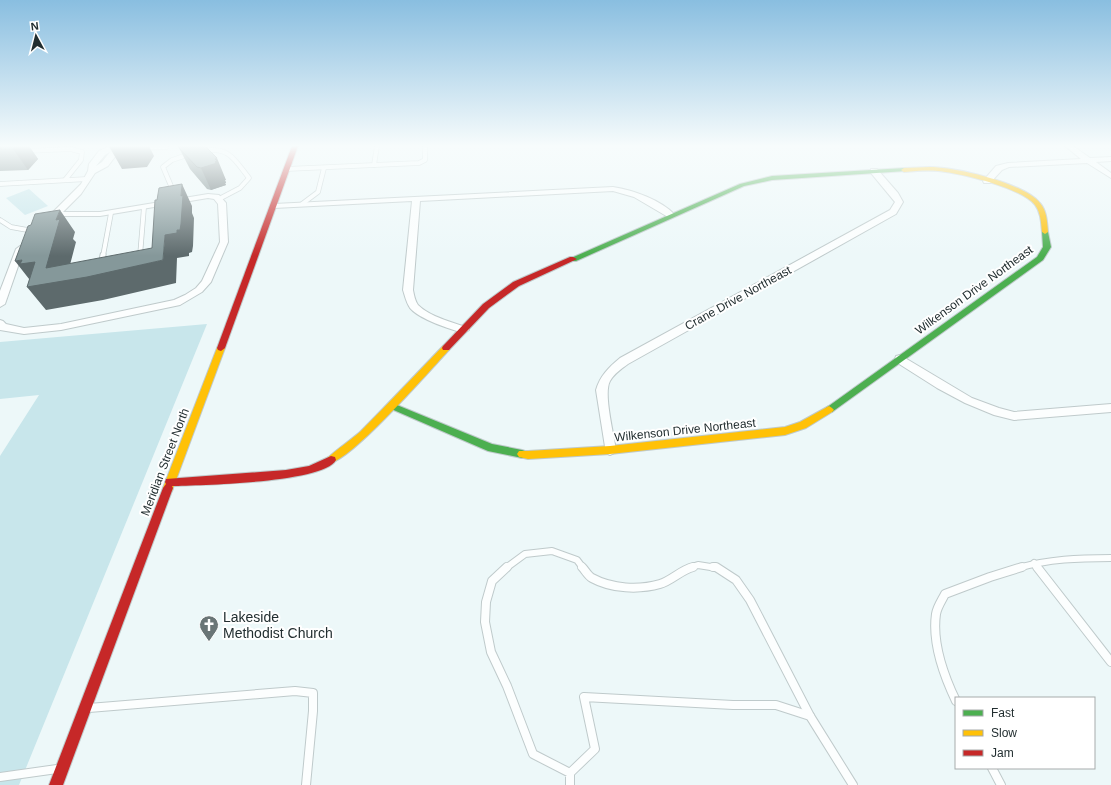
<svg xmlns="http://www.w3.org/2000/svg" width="1111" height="785" font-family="Helvetica,sans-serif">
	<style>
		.green { fill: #c8e6eb }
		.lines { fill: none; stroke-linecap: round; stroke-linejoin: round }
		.lane-far3-casing { stroke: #bfcacb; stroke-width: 5.5 }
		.lane-far2-casing { stroke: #bfcacb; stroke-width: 7 }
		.lane-far1-casing { stroke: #bfcacb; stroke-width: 8 }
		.lane-casing { stroke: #bfcacb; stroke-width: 10 }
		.street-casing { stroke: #bfcacb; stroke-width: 2 }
		.fast-casing { stroke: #bfcacb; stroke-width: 2 }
		.slow-casing { stroke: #bfcacb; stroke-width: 2 }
		.jam-casing { stroke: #bfcacb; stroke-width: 2 }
		.lane-far3 { stroke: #fcfefe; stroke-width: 4 }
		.lane-far2 { stroke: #fcfefe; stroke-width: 5 }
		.lane-far1 { stroke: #fcfefe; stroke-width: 6 }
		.lane { stroke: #fcfefe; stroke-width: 8 }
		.street { fill: #fcfefe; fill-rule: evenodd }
		.fast { fill: #4caf50; fill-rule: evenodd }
		.slow { fill: #ffc107; fill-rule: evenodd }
		.jam { fill: #c62828; fill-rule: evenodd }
		.wall { fill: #728384 }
		.shaded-wall { fill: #5d6a6c }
		.building { fill: #85989a; stroke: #5d6a6c }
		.labels { text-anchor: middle; stroke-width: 4; stroke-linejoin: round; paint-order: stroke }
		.street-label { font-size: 12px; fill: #222e30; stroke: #fff }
		.near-poi-label { font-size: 14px; fill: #222e30; stroke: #fff; text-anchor: start }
	</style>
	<rect width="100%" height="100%" fill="#edf8f9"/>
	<g class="green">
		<polygon points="29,189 48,206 25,215 6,198"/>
		<polygon points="207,324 19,785 0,785 0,456 39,395 0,399 0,342"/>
	</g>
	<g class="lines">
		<defs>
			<g id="lane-far3">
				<polyline points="143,148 166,147"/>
				<polyline points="24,151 71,149 82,152 81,160 65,180"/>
				<path d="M 202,151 C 229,146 234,159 249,178 L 240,188 L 219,199"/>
				<polyline points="374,165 377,146"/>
				<polyline points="286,169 419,163 425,160 425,146"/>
				<polyline points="0,184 87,179"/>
				<polyline points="174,193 163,167 172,160 190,154"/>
				<polyline points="302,204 318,192 324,168"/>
				<polyline points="0,220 11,227 33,231"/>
				<polyline points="103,256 111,213"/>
				<polyline points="140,256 144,207"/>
			</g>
			<g id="lane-far2">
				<polyline points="140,257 140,255"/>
				<polyline points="101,265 103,255"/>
			</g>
			<g id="lane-far1">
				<polyline points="1034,563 1038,568"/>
				<polyline points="506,568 525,554 552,551 577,560 583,568"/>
				<polyline points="689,568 698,565 717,568"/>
				<path d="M 1018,568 C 1049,559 1079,558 1111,558"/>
			</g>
			<g id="lane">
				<polyline points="507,567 492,581 486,602 485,622 491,652 507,686 533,754 570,773 570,785"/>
				<path d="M 582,567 C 585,570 588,576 592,578 C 612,589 639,590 660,584 C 671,581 681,570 693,567"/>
				<polyline points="713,567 716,567 736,580 750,600 810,716"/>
				<polyline points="1037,567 1111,662"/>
				<path d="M 956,701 C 944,676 932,642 936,614 C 937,607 942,600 945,594 L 990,577 L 1022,567"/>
				<polyline points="89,708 295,691 313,693 313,711 306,785"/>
				<polyline points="992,768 1001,785"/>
				<polyline points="570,773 595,749 584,697 733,705 776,705 810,716 853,785"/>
				<polyline points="0,777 57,769"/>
			</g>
			<g id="street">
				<path d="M 110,146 L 116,146 L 115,149 L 118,152 L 117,154 L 108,166 L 95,173 L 81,194 L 63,212 L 100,212 L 208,194 L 219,195 L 226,203 L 228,242 L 211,282 L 202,292 L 180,305 L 61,330 L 24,334 L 0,330 L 0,320 L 3,321 L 6,324 L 24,328 L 61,324 L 174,300 L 185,295 L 196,288 L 202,281 L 220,242 L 218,204 L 214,199 L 208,198 L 100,216 L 57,216 L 53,218 L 49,216 L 81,184 L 88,171 L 89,164 L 99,151 ZM 110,152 L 102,162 L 96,166 L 105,155 Z"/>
				<polygon points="1065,146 1073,146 1090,158 1111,157 1111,161 1096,162 1111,173 1111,178 1087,163 1009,167 1002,170 990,183 984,183 983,181 996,166 1008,163 1081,159"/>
				<path d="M 871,169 L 877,169 L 898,193 L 903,202 L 896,214 L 628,364 C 621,369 614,374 610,381 C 603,393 614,435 616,450 L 614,453 L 610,455 L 606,453 L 596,390 C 600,376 609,367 620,358 L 890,210 L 895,202 L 871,173 Z"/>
				<path d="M 613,187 C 633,190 661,200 675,215 L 674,217 L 668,217 L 634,197 L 613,191 L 420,201 L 413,290 C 414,295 415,301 418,305 C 430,317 452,322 468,328 L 469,330 L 464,333 C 450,329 419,319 410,308 C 406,302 405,296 403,290 L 412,201 L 274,208 L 270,206 L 274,204 Z"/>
				<polygon points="20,246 24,249 5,304 0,307 0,291 16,249"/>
				<polygon points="900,355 972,398 999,408 1014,412 1111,404 1111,412 1014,420 994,415 965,403 937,388 896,362 895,359 896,356"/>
			</g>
			<g id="fast">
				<polygon points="904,168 907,170 906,171 772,180 744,186 576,261 573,261 569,259 740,184 772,176"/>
				<polygon points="1045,230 1048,232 1051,247 1043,260 832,412 826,412 824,410 826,408 1037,257 1043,247 1042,232"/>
				<polygon points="392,403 492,444 522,450 525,451 527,454 525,457 522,458 488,451 389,408 387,406 389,404"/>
			</g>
			<g id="slow">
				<path d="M 930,167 C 955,167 1024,183 1040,203 C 1047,211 1047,222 1048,232 L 1045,234 L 1042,232 C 1041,223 1041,213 1035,205 C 1022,188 960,173 938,171 C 927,170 915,171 904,172 L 901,170 L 904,168 Z"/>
				<polygon points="221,345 225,348 173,488 172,491 168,492 164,491 163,488 217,348"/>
				<path d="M 446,345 L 449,346 L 450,348 L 449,350 C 433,367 344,469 327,463 L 326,460 C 329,455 355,437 361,431 C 389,403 416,374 443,346 Z"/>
				<polygon points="829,406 832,408 834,410 832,412 806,428 785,435 610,454 528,459 519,457 517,454 519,451 528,451 610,446 785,427 800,422"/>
			</g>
			<g id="jam">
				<polygon points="292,146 298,146 225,348 221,351 218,350 217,348"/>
				<polygon points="570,257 573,257 577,259 519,286 489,308 449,350 443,350 442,348 443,346 483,304 513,282"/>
				<path d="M 331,456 L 335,457 L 336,460 C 324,483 200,485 172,486 L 173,488 L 63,785 L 49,785 L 163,488 L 166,484 L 165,482 L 166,479 L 286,470 L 309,466 Z"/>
			</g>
		</defs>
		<use href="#lane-far3" class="lane-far3-casing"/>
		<use href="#lane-far2" class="lane-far2-casing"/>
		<use href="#lane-far1" class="lane-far1-casing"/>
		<use href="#lane" class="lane-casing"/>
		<use href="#street" class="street-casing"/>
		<use href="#fast" class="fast-casing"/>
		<use href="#slow" class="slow-casing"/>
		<use href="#jam" class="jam-casing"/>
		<use href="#lane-far3" class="lane-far3"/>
		<use href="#lane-far2" class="lane-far2"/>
		<use href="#lane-far1" class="lane-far1"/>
		<use href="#lane" class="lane"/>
		<use href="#street" class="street"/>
		<use href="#fast" class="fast"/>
		<use href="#slow" class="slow"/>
		<use href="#jam" class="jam"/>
	</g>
	<g class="wall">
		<polygon points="0,146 29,146 38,159 28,170 0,171"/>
		<polygon points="179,148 226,180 225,180 226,183 225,183 226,185 211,190 207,189 190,169"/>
	</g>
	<g class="shaded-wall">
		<polygon points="16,146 29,146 38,159 28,170 13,149"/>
		<polygon points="128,146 149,146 154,156 147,167 122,169 110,148"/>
		<polygon points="217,158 226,180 225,180 226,183 225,183 226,185 211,190 201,168 215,159"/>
		<polygon points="182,184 192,206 192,213 194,218 193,246 192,252 189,253 189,256 177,258 176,283 103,300 46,310 27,287 33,284 15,261 22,260 35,262 56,220 60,210 75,232 73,239 76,242 66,280 163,260 165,235 181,196"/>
	</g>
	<g class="building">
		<polygon points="0,146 16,146 13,149 0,149"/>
		<polygon points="111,146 128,146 110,148"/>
		<polygon points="179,146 205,146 217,158 215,159 217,161 215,162 217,163 201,168 197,167 179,148"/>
		<polygon points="182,184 181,196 183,195 181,224 180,230 177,230 177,233 165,235 163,260 87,277 27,287 35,262 20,264 22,260 15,261 28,226 31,225 35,214 60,210 56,220 60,219 46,268 152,248 155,200 157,200 159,188"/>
	</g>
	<linearGradient id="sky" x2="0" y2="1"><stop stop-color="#89bee0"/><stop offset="0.57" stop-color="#f7fcfc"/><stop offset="1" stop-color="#f7fcfc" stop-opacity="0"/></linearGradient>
	<rect width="1111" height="256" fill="url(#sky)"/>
	<defs>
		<symbol id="church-pin" viewBox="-11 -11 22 30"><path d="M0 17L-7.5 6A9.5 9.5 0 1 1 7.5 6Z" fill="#697576" stroke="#fff"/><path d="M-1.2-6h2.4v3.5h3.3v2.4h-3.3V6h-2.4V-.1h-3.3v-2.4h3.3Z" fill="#fff"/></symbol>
	</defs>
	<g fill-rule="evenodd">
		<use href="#church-pin" x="198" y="614" width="22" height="30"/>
	</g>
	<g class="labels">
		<g class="street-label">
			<text transform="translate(974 290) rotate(-36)" y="4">Wilkenson Drive Northeast</text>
			<text transform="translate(738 298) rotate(-29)" y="4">Crane Drive Northeast</text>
			<text transform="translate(685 430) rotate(-6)" y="4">Wilkenson Drive Northeast</text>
			<text transform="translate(165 462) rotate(-69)" y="4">Meridian Street North</text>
		</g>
		<g class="near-poi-label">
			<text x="223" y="622">Lakeside<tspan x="223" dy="16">Methodist Church</tspan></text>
		</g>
	</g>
	<rect x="955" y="697" width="140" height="72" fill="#ffffff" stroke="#a7abac"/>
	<rect x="963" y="710" width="20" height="6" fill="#4caf50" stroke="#a7abac"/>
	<text x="991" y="717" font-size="12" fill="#222e30">Fast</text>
	<rect x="963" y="730" width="20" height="6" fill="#ffc107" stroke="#a7abac"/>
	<text x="991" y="737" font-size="12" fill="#222e30">Slow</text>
	<rect x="963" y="750" width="20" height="6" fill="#c62828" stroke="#a7abac"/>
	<text x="991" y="757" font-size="12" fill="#222e30">Jam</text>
	<g transform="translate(36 36) rotate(353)" stroke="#ffffff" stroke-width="3" paint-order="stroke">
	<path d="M0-3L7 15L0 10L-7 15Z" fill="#222e30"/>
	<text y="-6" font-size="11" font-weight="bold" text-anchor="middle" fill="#222e30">N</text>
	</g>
</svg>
